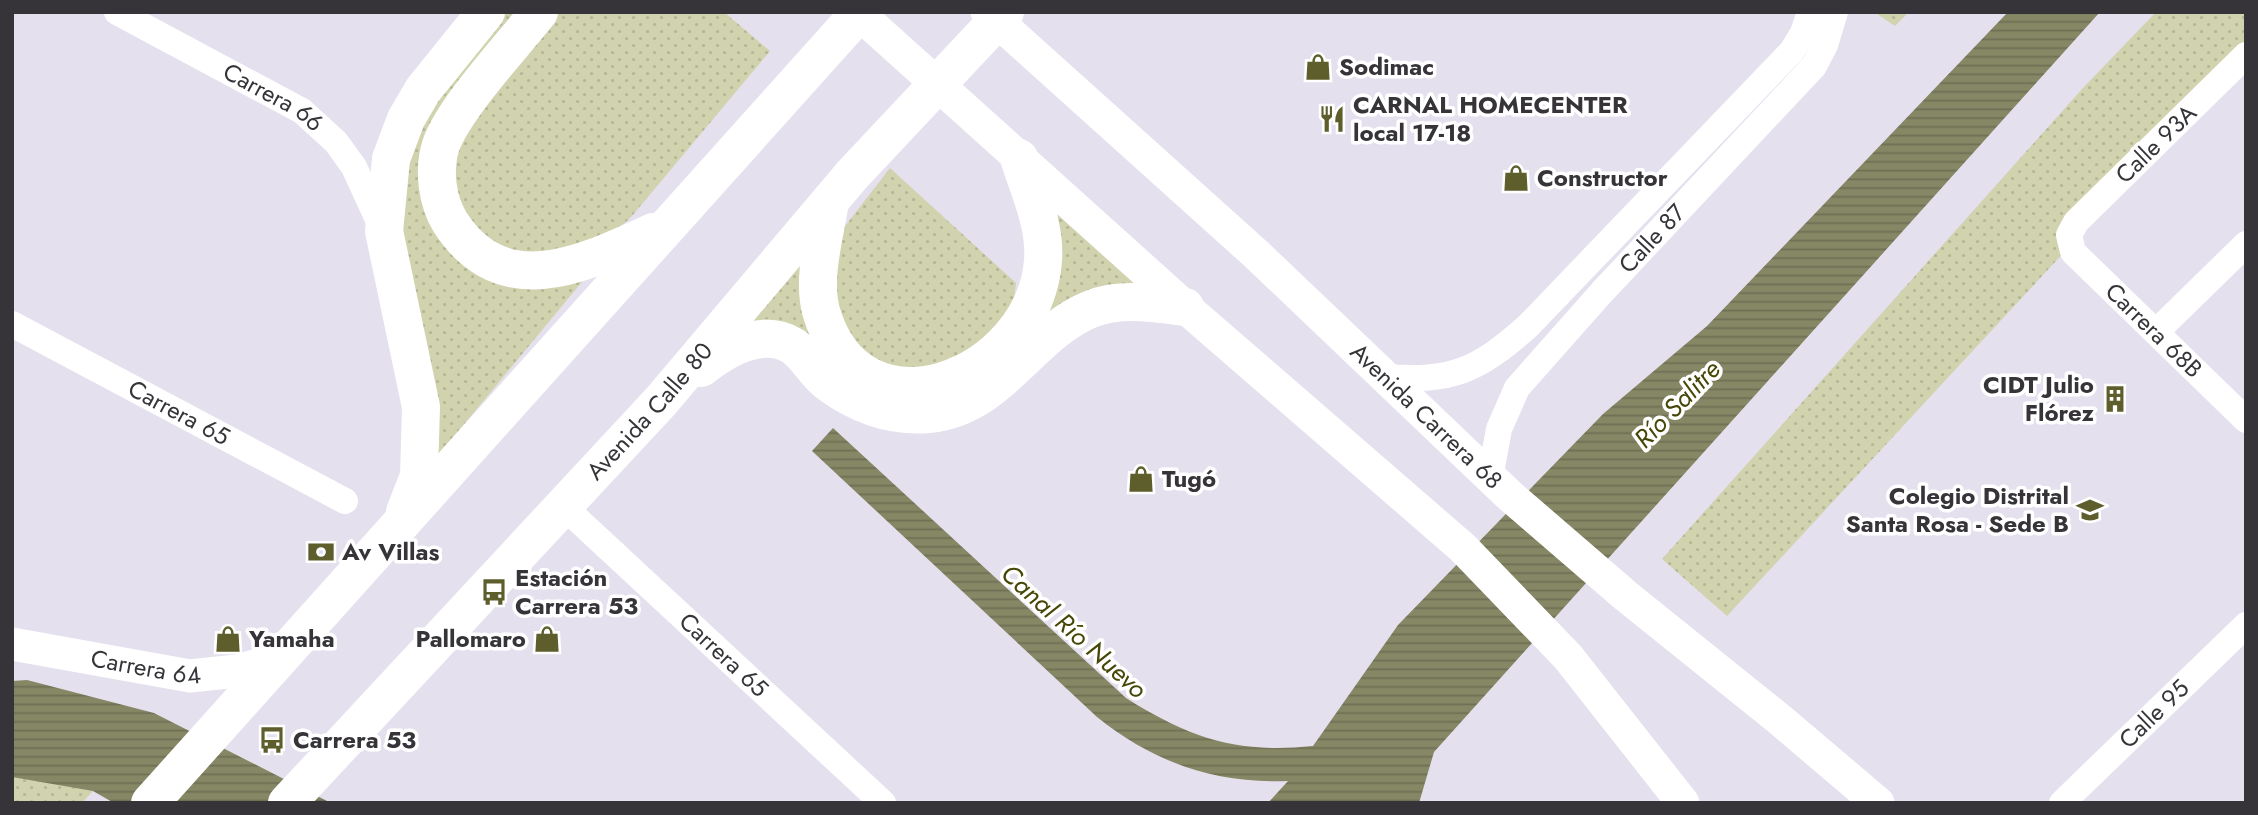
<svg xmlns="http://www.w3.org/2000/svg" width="2258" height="815" font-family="Jost,sans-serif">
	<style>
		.grass { fill: url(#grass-dots) }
		.water { fill: url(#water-rules) }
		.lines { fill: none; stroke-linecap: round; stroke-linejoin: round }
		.minor { stroke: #fff; stroke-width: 26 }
		.major { stroke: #fff; stroke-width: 33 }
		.highway { stroke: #fff; stroke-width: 38 }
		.labels { text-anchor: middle; stroke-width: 7; stroke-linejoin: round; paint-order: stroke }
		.poi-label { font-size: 24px; font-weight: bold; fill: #363439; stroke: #fff; text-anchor: start }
		.street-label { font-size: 24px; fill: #363439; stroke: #fff }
		.water-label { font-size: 26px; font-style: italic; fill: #464607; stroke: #fff }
	</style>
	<defs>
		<pattern id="grass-dots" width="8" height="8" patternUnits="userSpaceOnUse" patternTransform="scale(1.75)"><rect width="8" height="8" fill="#d1d3ae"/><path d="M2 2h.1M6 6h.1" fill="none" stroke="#b4b696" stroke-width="1.8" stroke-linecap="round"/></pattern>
		<pattern id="water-rules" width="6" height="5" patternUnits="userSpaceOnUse" patternTransform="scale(1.75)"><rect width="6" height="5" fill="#868765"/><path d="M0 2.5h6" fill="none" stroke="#6e6f54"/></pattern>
	</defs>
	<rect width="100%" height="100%" fill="#e5e0ee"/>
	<g class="grass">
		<polygon points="505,12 524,12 447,108 441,239 586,277 437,457 402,242 413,126"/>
		<path d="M 553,12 L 724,12 L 770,51 L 632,216 C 583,263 567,254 503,256 L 453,204 L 459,135 Z"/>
		<polygon points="1874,12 1909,12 1895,26"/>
		<polygon points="2156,12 2246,12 2246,56 1727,616 1662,559 2082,89"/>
		<polygon points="890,168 1016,283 1012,315 952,368 881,369 857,350 836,315 835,249 842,230"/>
		<polygon points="1053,206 1155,296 1024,336"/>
		<polygon points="813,248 826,356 739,326"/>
		<polygon points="12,777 23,777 93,791 82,803 12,803"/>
	</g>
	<g class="water">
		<path d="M 2008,12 L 2100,12 L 1434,752 L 1419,803 L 1268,803 L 1288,781 C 1215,784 1153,762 1097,717 L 812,451 L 833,428 L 1126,698 C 1190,738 1236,754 1313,746 L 1398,625 L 1603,414 L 1707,326 Z"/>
		<polygon points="27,680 154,713 331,803 114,803 93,791 12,777 12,681"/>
	</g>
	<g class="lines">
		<g class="minor">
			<path id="s1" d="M 117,12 L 302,111 L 336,142 L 354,167 L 381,226"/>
			<path id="s2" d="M 2246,55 L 2076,222 L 2069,235 L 2073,252 L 2246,420"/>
			<path id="s3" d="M 12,324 L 345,501"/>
			<polyline points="2157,331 2246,244"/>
			<path d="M 1384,377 C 1453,382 1477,371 1528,326 L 1792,51 L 1803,33 L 1810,12"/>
			<path id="s4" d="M 1490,478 L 1499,429 L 1517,388 L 1602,292 L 1814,66 L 1825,45 L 1835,12"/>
			<path id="s5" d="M 563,506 L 883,803"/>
			<path id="s6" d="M 2062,803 L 2246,625"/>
		</g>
		<g class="major">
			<polyline points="857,12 1185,307 1463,548 1568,657 1683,803"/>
			<path id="s7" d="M 987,12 L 1256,254 L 1509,495 L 1626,596 L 1779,719 L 1878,803"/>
			<path id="s8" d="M 12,644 L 190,676 L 237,671 L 281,658"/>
		</g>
		<g class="highway">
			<path d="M 539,12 C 513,45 454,108 441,145 C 433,169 437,201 450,222 C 503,304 583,264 653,232"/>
			<path d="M 830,201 C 825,235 812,277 821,311 C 860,447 1034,378 1043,261 C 1046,226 1029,190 1019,158"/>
			<path d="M 701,368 C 725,349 761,327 793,346 C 807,355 815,374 830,384 C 859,405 893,417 929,414 C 1001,407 1029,334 1091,309 C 1120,297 1155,303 1185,307"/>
			<polyline points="405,512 419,476 421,407 384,231 391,159 406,119 423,90 486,12"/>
			<polyline points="150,803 860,12"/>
			<path id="s9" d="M 287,803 L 661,401 L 852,175 L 1005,12"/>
		</g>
	</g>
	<defs>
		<symbol id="shop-bare" viewBox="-9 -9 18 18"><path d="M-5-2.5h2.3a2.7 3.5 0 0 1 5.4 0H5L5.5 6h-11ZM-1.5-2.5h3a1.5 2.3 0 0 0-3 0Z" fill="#5e5e2c" stroke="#fff" stroke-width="2.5" paint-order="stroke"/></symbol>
		<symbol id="restaurant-bare" viewBox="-9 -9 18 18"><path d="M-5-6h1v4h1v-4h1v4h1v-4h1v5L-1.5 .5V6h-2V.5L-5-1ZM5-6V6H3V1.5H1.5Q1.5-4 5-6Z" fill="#5e5e2c" stroke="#fff" stroke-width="2.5" paint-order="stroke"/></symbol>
		<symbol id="building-bare" viewBox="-9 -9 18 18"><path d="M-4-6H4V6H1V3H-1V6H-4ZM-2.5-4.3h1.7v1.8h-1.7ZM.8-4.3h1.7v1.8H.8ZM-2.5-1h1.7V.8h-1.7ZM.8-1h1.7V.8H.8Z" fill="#5e5e2c" stroke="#fff" stroke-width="2.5" paint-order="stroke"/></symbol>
		<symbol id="school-bare" viewBox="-9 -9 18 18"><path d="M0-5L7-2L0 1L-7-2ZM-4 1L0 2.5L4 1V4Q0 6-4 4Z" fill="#5e5e2c" stroke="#fff" stroke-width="2.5" paint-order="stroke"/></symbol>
		<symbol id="bank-bare" viewBox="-9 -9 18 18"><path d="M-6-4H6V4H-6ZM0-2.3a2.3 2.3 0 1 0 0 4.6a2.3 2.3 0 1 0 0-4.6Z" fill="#5e5e2c" stroke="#fff" stroke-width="2.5" paint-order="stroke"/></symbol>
		<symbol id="bus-bare" viewBox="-9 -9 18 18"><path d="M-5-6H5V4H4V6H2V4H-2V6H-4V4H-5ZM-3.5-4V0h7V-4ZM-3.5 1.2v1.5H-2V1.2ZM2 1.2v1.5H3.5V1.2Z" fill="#5e5e2c" stroke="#fff" stroke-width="2.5" paint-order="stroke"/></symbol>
	</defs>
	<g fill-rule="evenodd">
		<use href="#shop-bare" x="1299" y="48" width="38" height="38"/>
		<use href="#restaurant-bare" x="1313" y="100" width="38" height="38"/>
		<use href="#shop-bare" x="1497" y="159" width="38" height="38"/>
		<use href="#building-bare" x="2096" y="380" width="38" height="38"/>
		<use href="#shop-bare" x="1122" y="460" width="38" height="38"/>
		<use href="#school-bare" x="2071" y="491" width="38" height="38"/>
		<use href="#bank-bare" x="302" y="533" width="38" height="38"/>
		<use href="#bus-bare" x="475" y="573" width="38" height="38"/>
		<use href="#shop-bare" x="209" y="620" width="38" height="38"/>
		<use href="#shop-bare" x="528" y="620" width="38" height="38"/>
		<use href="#bus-bare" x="253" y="721" width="38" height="38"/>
	</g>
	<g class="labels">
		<g class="poi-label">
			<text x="1339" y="75">Sodimac</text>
			<text x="1353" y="113">CARNAL HOMECENTER<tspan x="1353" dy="28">local 17-18</tspan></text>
			<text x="1537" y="186">Constructor</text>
			<text x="2094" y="393" text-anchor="end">CIDT Julio<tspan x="2094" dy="28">Flórez</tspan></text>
			<text x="1162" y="487">Tugó</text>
			<text x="2069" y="504" text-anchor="end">Colegio Distrital<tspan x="2069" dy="28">Santa Rosa - Sede B</tspan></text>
			<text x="342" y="560">Av Villas</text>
			<text x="515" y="586">Estación<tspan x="515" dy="28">Carrera 53</tspan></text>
			<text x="249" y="647">Yamaha</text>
			<text x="526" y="647" text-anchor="end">Pallomaro</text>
			<text x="293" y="748">Carrera 53</text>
		</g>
		<g class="street-label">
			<text dy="8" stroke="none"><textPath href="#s1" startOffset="178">Carrera 66</textPath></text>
			<text transform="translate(2156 144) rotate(-44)" y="8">Calle 93A</text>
			<text dy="8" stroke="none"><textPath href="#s4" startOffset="296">Calle 87</textPath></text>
			<text dy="8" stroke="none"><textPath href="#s2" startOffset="383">Carrera 68B</textPath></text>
			<text dy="8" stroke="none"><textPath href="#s9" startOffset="534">Avenida Calle 80</textPath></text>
			<text dy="8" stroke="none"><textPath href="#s3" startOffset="189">Carrera 65</textPath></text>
			<text dy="8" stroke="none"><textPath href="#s7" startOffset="597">Avenida Carrera 68</textPath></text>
			<text dy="8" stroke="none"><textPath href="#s5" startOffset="219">Carrera 65</textPath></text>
			<text dy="8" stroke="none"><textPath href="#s8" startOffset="136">Carrera 64</textPath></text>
			<text dy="8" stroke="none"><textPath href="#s6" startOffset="128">Calle 95</textPath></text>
		</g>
		<g class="water-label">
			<text transform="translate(1677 404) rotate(-46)" y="9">Río Salitre</text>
			<text transform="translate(1074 631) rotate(42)" y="9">Canal Río Nuevo</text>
		</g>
	</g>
	<rect width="2258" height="815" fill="none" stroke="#363439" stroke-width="28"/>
</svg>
